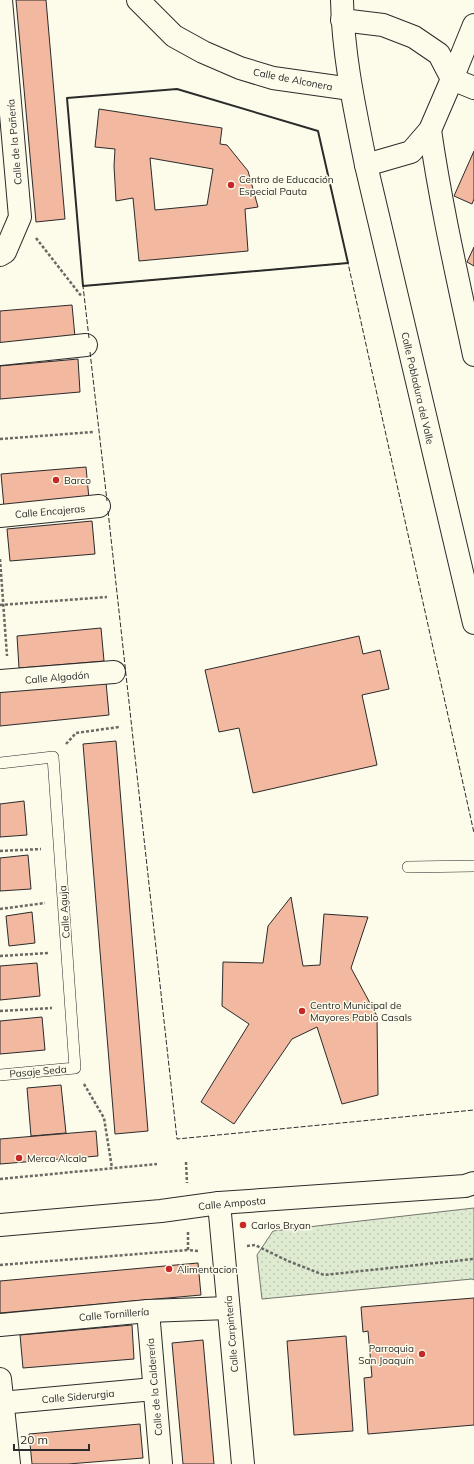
<svg xmlns="http://www.w3.org/2000/svg" width="474" height="1464" font-family="Mulish,sans-serif">
	<style>
		.park { fill: url(#park-dots); stroke: #74746e }
		.building { fill: #f2b8a0; stroke: #2b2b2b; fill-rule: evenodd }
		.lines { fill: none; stroke-linecap: round; stroke-linejoin: round }
		.lane-casing { stroke: #2b2b2b; stroke-width: 12 }
		.street-casing { stroke: #2b2b2b; stroke-width: 24 }
		.secondary-casing { stroke: #2b2b2b; stroke-width: 24 }
		.path { stroke: #6a6964; stroke-width: 2.5; stroke-dasharray: 3 2; stroke-linecap: butt }
		.lane { stroke: #fdfbea; stroke-width: 11 }
		.street { stroke: #fdfbea; stroke-width: 22 }
		.secondary { stroke: #fdfbea; stroke-width: 22 }
		.fence { stroke: #2b2b2b; stroke-width: 1; stroke-dasharray: 5 2; stroke-linecap: butt }
		.wall { stroke: #2b2b2b; stroke-width: 2 }
		.poi-dot { fill: #c62828; stroke: #fdfbea; stroke-width: 1.5 }
		.labels { text-anchor: middle; stroke-width: 3; stroke-linejoin: round; paint-order: stroke }
		.street-label { font-size: 10px; fill: #2b2b2b; stroke: #fdfbea }
		.poi-label { font-size: 10px; fill: #2b2b2b; stroke: #fdfbea; text-anchor: start }
	</style>
	<defs>
		<pattern id="park-dots" width="8" height="8" patternUnits="userSpaceOnUse"><rect width="8" height="8" fill="#deebd1"/><path d="M2 2h.1M6 6h.1" fill="none" stroke="#bfcab4" stroke-width="1.8" stroke-linecap="round"/></pattern>
	</defs>
	<rect width="100%" height="100%" fill="#fdfbea"/>
	<polygon class="park" points="474,1208 474,1280 472,1279 262,1299 257,1255 273,1231"/>
	<g class="building">
		<polygon points="16,0 46,0 65,219 36,222"/>
		<path d="M 99,109 L 222,128 L 220,144 L 227,145 L 248,171 L 258,207 L 245,209 L 248,251 L 139,261 L 133,198 L 116,201 L 114,166 L 115,149 L 95,147 ZM 150,158 L 213,169 L 207,205 L 155,210 Z"/>
		<polygon points="474,151 474,199 472,204 454,196"/>
		<polygon points="474,247 474,266 467,262"/>
		<polygon points="72,305 75,337 0,344 0,311"/>
		<polygon points="78,359 80,392 0,399 0,366"/>
		<polygon points="86,467 89,499 4,507 1,474"/>
		<polygon points="92,521 95,554 10,561 7,529"/>
		<polygon points="101,628 104,661 19,668 17,636"/>
		<polygon points="359,636 363,654 380,650 389,689 362,695 377,765 253,793 239,728 219,732 205,670"/>
		<polygon points="106,682 109,715 0,726 0,692"/>
		<polygon points="116,741 148,1131 115,1134 83,744"/>
		<polygon points="24,801 27,835 0,837 0,804"/>
		<polygon points="28,855 31,889 0,891 0,858"/>
		<polygon points="291,897 303,966 320,965 324,914 368,917 351,968 377,1016 378,1095 342,1104 317,1027 292,1039 234,1124 201,1102 249,1024 222,1006 223,962 263,963 268,926"/>
		<polygon points="32,912 35,943 9,946 6,916"/>
		<polygon points="37,963 40,996 0,1000 0,966"/>
		<polygon points="42,1017 45,1050 0,1054 0,1021"/>
		<polygon points="61,1085 66,1133 31,1136 27,1088"/>
		<polygon points="96,1131 98,1156 0,1164 0,1139"/>
		<polygon points="198,1263 201,1295 0,1313 0,1281"/>
		<polygon points="474,1298 474,1425 368,1434 364,1378 372,1377 368,1331 363,1332 361,1307"/>
		<polygon points="132,1325 134,1359 23,1368 20,1335"/>
		<polygon points="346,1336 353,1431 294,1435 287,1341"/>
		<polygon points="203,1340 214,1464 183,1464 172,1343"/>
		<polygon points="140,1424 143,1458 68,1464 32,1464 29,1434"/>
	</g>
	<g class="lines">
		<defs>
			<g id="lane">
				<polyline points="0,763 53,757 75,1068 0,1075"/>
				<polyline points="408,867 474,866"/>
			</g>
			<g id="street">
				<polyline points="138,0 174,36 203,52 240,68 273,78 351,89"/>
				<polyline points="342,20 383,25 414,37 439,54 452,79 430,130 411,152 366,165"/>
				<polyline points="474,25 452,79 474,88"/>
				<path d="M 430,130 C 441,206 458,280 474,355"/>
				<polyline points="0,255 5,252 20,217 1,0"/>
				<polyline points="0,354 86,345"/>
				<polyline points="0,516 99,506"/>
				<polyline points="0,681 114,672"/>
				<polyline points="219,1203 243,1464"/>
				<polyline points="0,1225 161,1211 219,1203 465,1186 474,1183"/>
				<polyline points="148,1311 161,1464"/>
				<polyline points="0,1325 148,1311 228,1308"/>
				<polyline points="0,1379 9,1464"/>
				<polyline points="0,1403 154,1389"/>
			</g>
			<path id="secondary" d="M 342,0 C 343,56 355,110 366,165 L 474,623"/>
		</defs>
		<use href="#lane" class="lane-casing"/>
		<use href="#street" class="street-casing"/>
		<use href="#secondary" class="secondary-casing"/>
		<g class="path">
			<polyline points="36,238 82,297"/>
			<polyline points="0,439 93,432"/>
			<polyline points="0,559 7,656"/>
			<polyline points="0,605 107,597"/>
			<polyline points="66,744 76,733 119,727"/>
			<polyline points="0,851 41,849"/>
			<polyline points="0,909 45,903"/>
			<polyline points="0,956 49,953"/>
			<polyline points="0,1011 52,1008"/>
			<polyline points="84,1084 104,1118 112,1168"/>
			<polyline points="186,1162 187,1183"/>
			<polyline points="0,1179 157,1164"/>
			<polyline points="188,1232 188,1250 199,1251"/>
			<polyline points="247,1246 255,1245 288,1261 324,1275 473,1259 474,1260"/>
			<polyline points="0,1265 188,1250"/>
		</g>
		<use href="#lane" class="lane"/>
		<use href="#street" class="street"/>
		<use href="#secondary" class="secondary"/>
		<g class="fence">
			<polyline points="89,338 83,286 348,263 474,833"/>
			<polyline points="90,352 107,501"/>
			<polyline points="108,511 177,1139 474,1110"/>
		</g>
		<polygon class="wall" points="177,89 318,131 348,263 83,286 67,98"/>
	</g>
	<g class="poi-dot">
		<circle cx="231" cy="185" r="4"/>
		<circle cx="56" cy="480" r="4"/>
		<circle cx="302" cy="1011" r="4"/>
		<circle cx="19" cy="1158" r="4"/>
		<circle cx="243" cy="1225" r="4"/>
		<circle cx="169" cy="1269" r="4"/>
		<circle cx="422" cy="1354" r="4"/>
	</g>
	<g class="labels">
		<g class="street-label">
			<text transform="translate(293 79) rotate(11)" y="4">Calle de Alconera</text>
			<text transform="translate(14 142) rotate(-95)" y="4">Calle de la Pañería</text>
			<text transform="translate(418 388) rotate(77)" y="4">Calle Pobladura del Valle</text>
			<text transform="translate(50 511) rotate(-5)" y="4">Calle Encajeras</text>
			<text transform="translate(57 677) rotate(-5)" y="4">Calle Algodón</text>
			<text transform="translate(64 912) rotate(-94)" y="4">Calle Aguja</text>
			<text transform="translate(38 1071) rotate(-5)" y="4">Pasaje Seda</text>
			<text transform="translate(232 1203) rotate(-5)" y="4">Calle Amposta</text>
			<text transform="translate(114 1314) rotate(-5)" y="4">Calle Tornillería</text>
			<text transform="translate(231 1334) rotate(-95)" y="4">Calle Carpintería</text>
			<text transform="translate(154 1387) rotate(-95)" y="4">Calle de la Calderería</text>
			<text transform="translate(78 1396) rotate(-5)" y="4">Calle Siderurgia</text>
		</g>
		<g class="poi-label">
			<text x="239" y="183">Centro de Educación<tspan x="239" dy="12">Especial Pauta</tspan></text>
			<text x="64" y="484">Barco</text>
			<text x="310" y="1009">Centro Municipal de<tspan x="310" dy="12">Mayores Pablo Casals</tspan></text>
			<text x="27" y="1162">Merca Alcala</text>
			<text x="251" y="1229">Carlos Bryan</text>
			<text x="177" y="1273">Alimentacion</text>
			<text x="414" y="1352" text-anchor="end">Parroquia<tspan x="414" dy="12">San Joaquín</tspan></text>
		</g>
	</g>
	<path d="M14 1444v6h75v-6" fill="none" stroke="#2b2b2b" stroke-width="2"/>
	<text x="20" y="1444" font-size="12" fill="#2b2b2b" stroke="#fdfbea" stroke-width="3" paint-order="stroke">20 m</text>
</svg>
